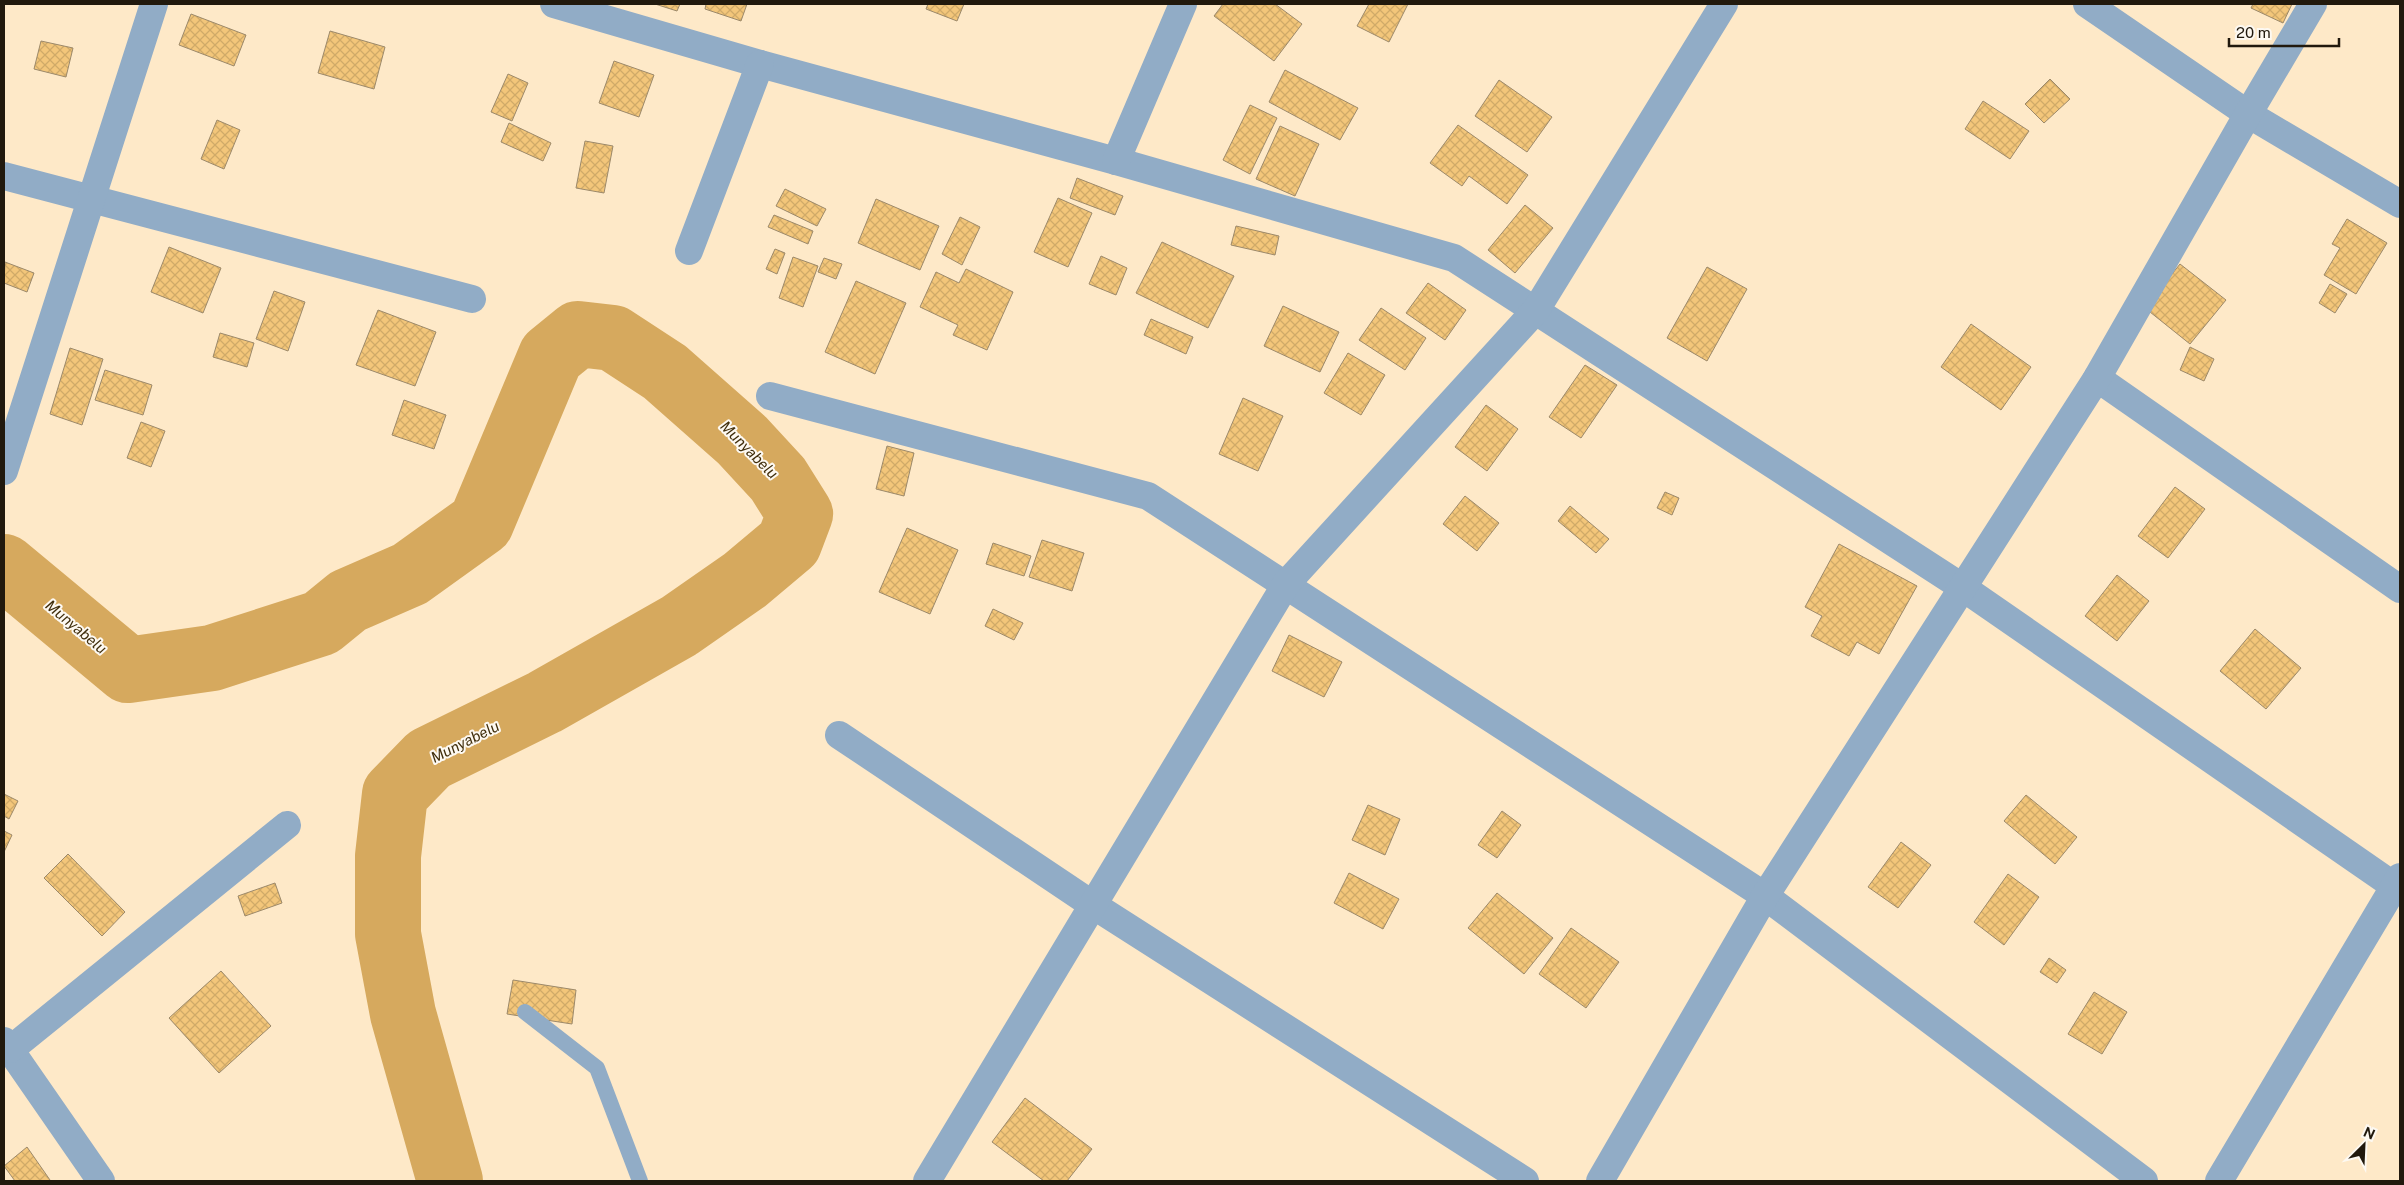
<svg xmlns="http://www.w3.org/2000/svg" width="2404" height="1185" font-family="'Public Sans',sans-serif">
	<style>
		.lines { fill: none; stroke-linecap: round; stroke-linejoin: round }
		.river { stroke: #d6a95e; stroke-width: 66 }
		.building { fill: url(#building-cross-hatch); stroke: #9c896a }
		.service { stroke: #91acc6; stroke-width: 16 }
		.minor { stroke: #91acc6; stroke-width: 28 }
		.labels { text-anchor: middle; stroke-width: 4; stroke-linejoin: round; paint-order: stroke }
		.water-label { font-size: 15px; font-style: italic; fill: #402e0c; stroke: #fdf9f2 }
	</style>
	<defs>
		<pattern id="building-cross-hatch" width="8" height="8" patternUnits="userSpaceOnUse" patternTransform="scale(1.25)"><rect width="8" height="8" fill="#f3c67a"/><path d="M0 0l8 8M0 8l8-8" fill="none" stroke="#d0aa68"/></pattern>
	</defs>
	<rect width="100%" height="100%" fill="#fee9c8"/>
	<g class="lines">
		<polyline class="river" points="4,567 128,670 212,658 321,623 348,601 410,574 481,523 551,356 578,334 613,338 665,372 742,440 778,479 800,514 789,543 745,580 679,626 545,702 429,759 395,794 388,856 388,934 403,1014 450,1181"/>
	</g>
	<g class="building">
		<polygon points="655,4 680,4 677,11"/>
		<polygon points="706,4 747,4 741,21 705,9"/>
		<polygon points="928,4 964,4 957,21 926,9"/>
		<polygon points="1223,4 1275,4 1302,24 1274,61 1214,16"/>
		<polygon points="1369,4 1408,4 1389,42 1357,26"/>
		<polygon points="2253,4 2292,4 2283,23 2251,8"/>
		<polygon points="191,14 246,35 234,66 179,45"/>
		<polygon points="330,31 385,47 374,89 318,73"/>
		<polygon points="41,41 73,48 66,77 34,69"/>
		<polygon points="614,61 654,75 639,117 599,103"/>
		<polygon points="1285,70 1358,108 1340,140 1269,102"/>
		<polygon points="508,74 528,83 512,121 491,112"/>
		<polygon points="2050,79 2070,99 2044,123 2025,104"/>
		<polygon points="1499,80 1552,117 1527,152 1475,116"/>
		<polygon points="1983,101 2029,131 2010,159 1965,129"/>
		<polygon points="1250,105 1277,118 1250,174 1223,160"/>
		<polygon points="217,120 240,130 224,169 201,159"/>
		<polygon points="509,123 551,143 543,161 501,142"/>
		<polygon points="1458,125 1528,175 1507,204 1469,176 1462,186 1430,163"/>
		<polygon points="1280,126 1319,144 1295,196 1256,179"/>
		<polygon points="585,141 613,146 604,193 576,188"/>
		<polygon points="1077,178 1123,196 1115,215 1070,198"/>
		<polygon points="785,189 826,209 817,226 776,206"/>
		<polygon points="1058,198 1092,213 1068,267 1034,252"/>
		<polygon points="876,199 939,226 920,270 858,243"/>
		<polygon points="1525,205 1553,228 1515,273 1488,250"/>
		<polygon points="774,215 813,231 808,244 768,227"/>
		<polygon points="960,217 980,227 962,265 942,254"/>
		<polygon points="2347,219 2387,243 2356,294 2324,275 2340,248 2332,244"/>
		<polygon points="1236,226 1279,236 1275,255 1231,245"/>
		<polygon points="1162,242 1234,276 1208,328 1136,293"/>
		<polygon points="169,247 221,268 203,313 151,292"/>
		<polygon points="775,249 785,253 777,274 766,269"/>
		<polygon points="1101,256 1127,268 1116,295 1089,284"/>
		<polygon points="793,257 818,266 803,307 779,298"/>
		<polygon points="824,258 842,264 836,279 818,272"/>
		<polygon points="5,262 34,273 27,292 4,283"/>
		<polygon points="2180,264 2226,300 2190,344 2145,308"/>
		<polygon points="1707,267 1747,289 1707,361 1667,338"/>
		<polygon points="966,269 1013,292 987,350 953,335 958,325 920,307 936,272 959,283"/>
		<polygon points="856,281 906,303 875,374 825,352"/>
		<polygon points="1428,283 1466,310 1445,340 1406,313"/>
		<polygon points="2330,284 2347,294 2335,313 2319,303"/>
		<polygon points="274,291 305,302 288,351 256,339"/>
		<polygon points="1283,306 1339,332 1320,372 1264,346"/>
		<polygon points="1381,308 1426,338 1405,370 1359,340"/>
		<polygon points="378,310 436,332 415,386 356,365"/>
		<polygon points="1151,319 1193,337 1186,354 1144,335"/>
		<polygon points="1971,324 2031,367 2001,410 1941,367"/>
		<polygon points="220,333 254,343 247,367 213,357"/>
		<polygon points="2190,347 2214,359 2204,381 2180,370"/>
		<polygon points="70,348 103,359 82,425 50,414"/>
		<polygon points="1348,353 1385,375 1361,415 1324,393"/>
		<polygon points="1585,365 1617,385 1581,438 1549,417"/>
		<polygon points="105,370 152,385 143,415 95,400"/>
		<polygon points="1243,398 1283,416 1258,471 1219,454"/>
		<polygon points="404,400 446,415 434,449 392,435"/>
		<polygon points="1486,405 1518,429 1487,471 1455,447"/>
		<polygon points="141,422 165,431 151,467 127,458"/>
		<polygon points="887,446 914,453 904,496 876,489"/>
		<polygon points="2175,487 2205,509 2168,558 2138,536"/>
		<polygon points="1665,492 1679,498 1672,515 1657,508"/>
		<polygon points="1465,496 1499,523 1477,551 1443,524"/>
		<polygon points="1570,506 1609,539 1596,553 1558,521"/>
		<polygon points="907,528 958,550 930,614 879,592"/>
		<polygon points="1042,540 1084,553 1072,591 1029,577"/>
		<polygon points="993,543 1031,556 1024,576 986,564"/>
		<polygon points="1839,544 1917,586 1879,654 1857,642 1849,656 1811,636 1822,616 1805,607"/>
		<polygon points="2117,575 2149,601 2117,641 2085,616"/>
		<polygon points="993,609 1023,623 1014,640 985,626"/>
		<polygon points="2255,629 2301,668 2266,709 2220,671"/>
		<polygon points="1289,635 1342,662 1324,697 1272,671"/>
		<polygon points="4,794 18,801 9,819 4,816"/>
		<polygon points="2026,795 2077,837 2055,864 2004,821"/>
		<polygon points="1368,805 1400,819 1385,855 1352,840"/>
		<polygon points="1502,811 1521,825 1497,858 1478,845"/>
		<polygon points="4,831 12,835 4,852"/>
		<polygon points="1901,842 1931,865 1898,908 1868,887"/>
		<polygon points="68,854 125,912 102,936 44,878"/>
		<polygon points="1349,873 1399,899 1383,929 1334,903"/>
		<polygon points="2008,874 2039,897 2004,945 1974,922"/>
		<polygon points="275,883 282,903 245,916 238,896"/>
		<polygon points="1497,893 1553,938 1524,974 1468,928"/>
		<polygon points="1571,928 1619,962 1586,1008 1539,974"/>
		<polygon points="2049,958 2066,970 2057,983 2040,972"/>
		<polygon points="221,971 271,1026 219,1073 169,1018"/>
		<polygon points="513,980 576,990 572,1024 507,1014"/>
		<polygon points="2094,992 2127,1012 2102,1054 2068,1034"/>
		<polygon points="1025,1098 1092,1149 1067,1181 1044,1181 992,1142"/>
		<polygon points="27,1147 50,1180 48,1181 15,1181 4,1166"/>
	</g>
	<g class="lines">
		<polyline class="service" points="525,1012 597,1068 640,1181"/>
		<g class="minor">
			<polyline points="554,4 760,64 1116,161 1454,258 1962,587 2400,890"/>
			<polyline points="2087,4 2248,114 2400,204"/>
			<polyline points="1116,161 1183,4"/>
			<polyline points="4,176 472,299"/>
			<polyline points="689,251 760,64"/>
			<polyline points="2097,378 2400,589"/>
			<polyline points="770,396 1148,496 1765,896 2144,1181"/>
			<polyline points="4,471 154,4"/>
			<polyline points="839,735 1093,905 1525,1181"/>
			<polyline points="4,1041 101,1181"/>
			<polyline points="11,1049 287,825"/>
			<polyline points="927,1181 1286,584 1536,310 1724,4"/>
			<polyline points="1600,1181 1765,896 2097,378 2248,114 2313,4"/>
			<polyline points="2219,1181 2400,877"/>
		</g>
	</g>
	<g class="labels">
		<g class="water-label">
			<text transform="translate(749 450) rotate(45)" y="5">Munyabelu</text>
			<text transform="translate(76 627) rotate(40)" y="5">Munyabelu</text>
			<text transform="translate(465 742) rotate(-27)" y="5">Munyabelu</text>
		</g>
	</g>
	<rect width="2404" height="1185" fill="none" stroke="#21190d" stroke-width="10"/>
	<g transform="translate(2364 1145) rotate(24)" stroke="#fdf9f2" stroke-width="4" paint-order="stroke">
	<path d="M0-4L9 19L0 12L-9 19Z" fill="#21190d"/>
	<text y="-8" font-size="14" font-weight="bold" text-anchor="middle" fill="#21190d">N</text>
	</g>
	<path d="M2229 38v8h110v-8" fill="none" stroke="#21190d" stroke-width="2.5"/>
	<text x="2236" y="38" font-size="15" fill="#21190d" stroke="#fdf9f2" stroke-width="4" paint-order="stroke">20 m</text>
</svg>
